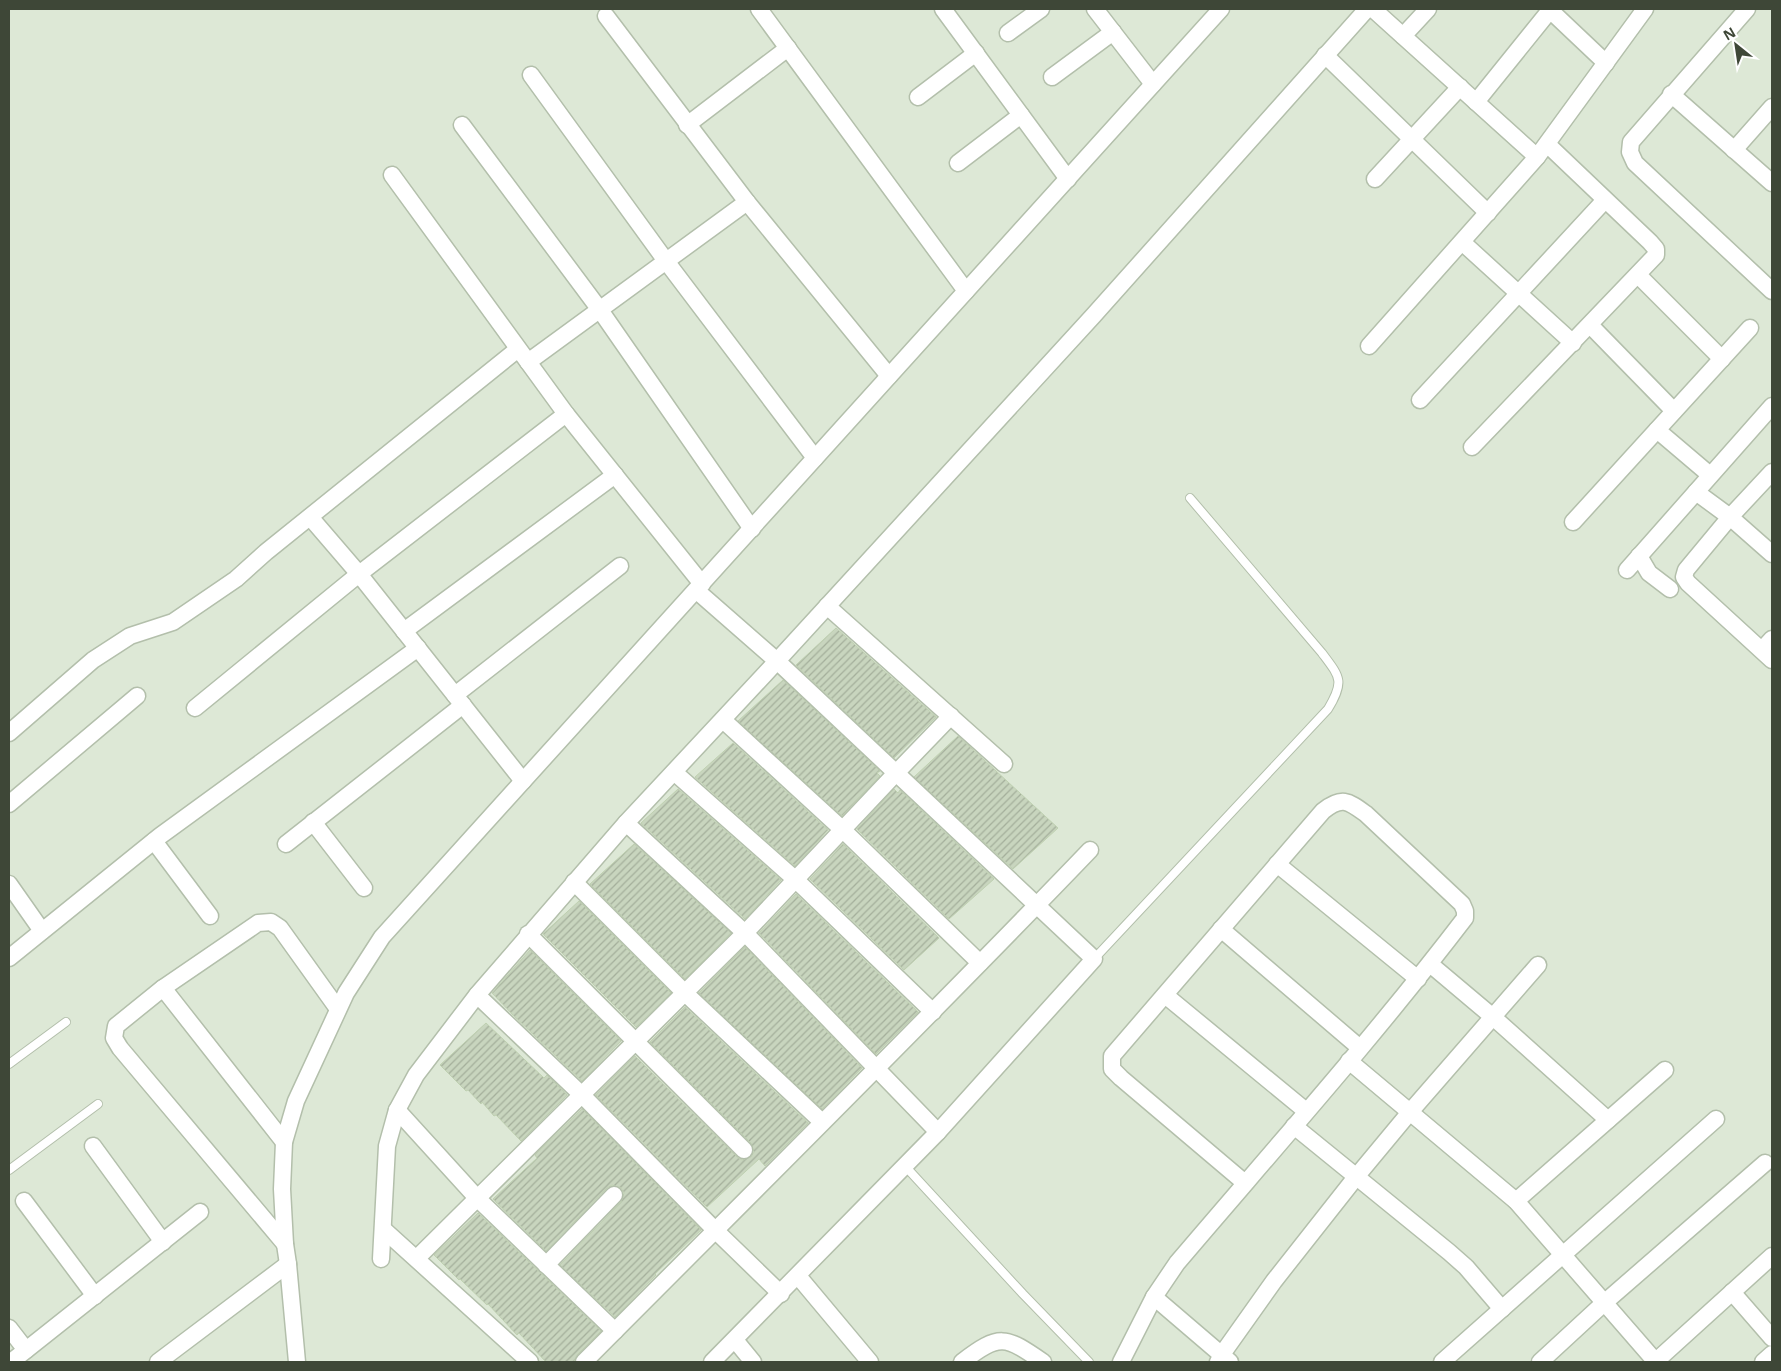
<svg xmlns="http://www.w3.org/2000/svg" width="1781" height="1371" font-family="'Open Sans',sans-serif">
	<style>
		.residential { fill: #dde8d6 }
		.building { fill: url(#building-hatch); stroke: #bfd0b1 }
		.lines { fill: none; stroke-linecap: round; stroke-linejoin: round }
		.service-casing { stroke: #b3bfab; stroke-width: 10 }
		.minor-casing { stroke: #b3bfab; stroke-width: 19 }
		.service { stroke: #fff; stroke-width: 8 }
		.minor { stroke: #fff; stroke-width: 16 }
	</style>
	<defs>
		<pattern id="building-hatch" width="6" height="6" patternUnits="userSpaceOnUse" patternTransform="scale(1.25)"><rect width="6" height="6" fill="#c8d5be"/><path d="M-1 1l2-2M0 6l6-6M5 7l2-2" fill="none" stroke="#a4af9b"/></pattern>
	</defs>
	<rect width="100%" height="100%" fill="#ecf4e8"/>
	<rect class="residential" x="9" y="9" width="1763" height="1353"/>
	<g class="building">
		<polygon points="836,628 936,717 894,758 796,665"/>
		<polygon points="783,680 880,771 877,773 880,776 842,816 738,721"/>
		<polygon points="958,736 1058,828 1013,869 914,777"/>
		<polygon points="733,743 828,830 795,866 695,777"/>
		<polygon points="678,789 781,880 745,919 641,823"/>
		<polygon points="894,789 898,793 900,790 994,879 949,919 857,829"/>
		<polygon points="634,844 731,933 685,979 590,884"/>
		<polygon points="843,844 939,938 904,970 810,879"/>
		<polygon points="796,894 918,1012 876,1054 759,933"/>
		<polygon points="579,901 671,993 636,1027 543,934"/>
		<polygon points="745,947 862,1068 822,1109 699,993"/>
		<polygon points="530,950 621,1041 582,1081 513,1015 492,993"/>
		<polygon points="685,1007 808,1123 765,1166 759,1159 707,1207 596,1095 635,1056 737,1157 742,1160 751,1157 754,1152 751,1143 650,1042"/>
		<polygon points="486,1023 544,1078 547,1075 567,1095 521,1141 496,1115 494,1116 482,1102 481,1104 468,1090 466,1091 440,1065"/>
		<polygon points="582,1109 701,1230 655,1274 656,1275 615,1317 560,1265 621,1202 624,1193 621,1188 612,1185 607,1188 546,1251 493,1199 537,1158 535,1155"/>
		<polygon points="478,1213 601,1331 577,1355 574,1362 546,1362 519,1333 517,1335 488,1304 487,1305 460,1279 459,1280 434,1255"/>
	</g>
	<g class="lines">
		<defs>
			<g id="service">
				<path d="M 1094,959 L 1328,709 C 1345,681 1340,677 1322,653 L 1190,498"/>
				<polyline points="9,1064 66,1022"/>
				<polyline points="905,1166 1023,1294 1089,1362"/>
				<polyline points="9,1170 98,1104"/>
			</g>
			<g id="minor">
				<polyline points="759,9 966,291"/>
				<polyline points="943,9 1068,179"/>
				<polyline points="1095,9 1153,84"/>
				<polyline points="1373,9 1537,157"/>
				<polyline points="1747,9 1631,142 1630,152 1635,163 1772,291"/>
				<polyline points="1551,11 1606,63"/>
				<polyline points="606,16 747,202 889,376"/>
				<polyline points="1008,33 1041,9"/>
				<polyline points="1403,36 1428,9"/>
				<polyline points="1325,55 1488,213"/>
				<polyline points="531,75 666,261 815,458"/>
				<polyline points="1052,77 1113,32"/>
				<polyline points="1671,94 1772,183"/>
				<polyline points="918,97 976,53"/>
				<polyline points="1476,102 1551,9"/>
				<polyline points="462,125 600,310 752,529"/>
				<polyline points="687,125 788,48"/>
				<polyline points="1734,150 1772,107"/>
				<polyline points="958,163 1021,115"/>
				<polyline points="392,175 566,414 702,584"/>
				<polyline points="1375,179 1460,87"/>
				<polyline points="1462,242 1573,343"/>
				<polyline points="1638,275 1722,359"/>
				<polyline points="1590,325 1674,411"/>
				<polyline points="1369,346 1537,157 1645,9"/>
				<polyline points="528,362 747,202"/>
				<polyline points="1420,400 1605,200"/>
				<polyline points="1657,430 1710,475"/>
				<polyline points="1472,447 1656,255 1656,249 1650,242 1547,144"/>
				<polyline points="1772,472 1730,517 1686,570 1684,577 1688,583 1772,660"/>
				<polyline points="1696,492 1730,517 1772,554"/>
				<polyline points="310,517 359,574 523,781"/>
				<polyline points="1573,522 1750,328"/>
				<polyline points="1639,556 1649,573 1670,589"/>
				<polyline points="1627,570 1772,406"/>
				<polyline points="697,591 777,661 1094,959 938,1132 712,1362"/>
				<polyline points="827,606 1004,764"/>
				<polyline points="404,631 615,475"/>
				<polyline points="1762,650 1772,639"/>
				<polyline points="455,695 620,566"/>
				<polyline points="195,708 359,574 566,414"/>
				<polyline points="723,720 843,830 980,963"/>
				<polyline points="9,733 93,660 130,636 173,622 236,579 266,552 518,349"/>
				<polyline points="674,772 796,880 933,1012"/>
				<polyline points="9,804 137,696"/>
				<polyline points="313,822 364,888"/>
				<polyline points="626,823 745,933 938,1132"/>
				<polyline points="154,841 210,916"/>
				<polyline points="286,844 463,705"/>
				<polyline points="1277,864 1418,979"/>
				<polyline points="574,882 685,993 822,1122"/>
				<polyline points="9,884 42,931"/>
				<polyline points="1221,929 1360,1048"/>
				<polyline points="528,934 744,1150"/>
				<polyline points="9,958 160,836 418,648"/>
				<polyline points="1430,964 1493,1017 1608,1120"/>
				<polyline points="163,988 284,1142"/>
				<polyline points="477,995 582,1095 715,1230 781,1294"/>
				<polyline points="1165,995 1306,1111"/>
				<polyline points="1349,1061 1516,1201 1656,1362"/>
				<polyline points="397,1110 478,1199 615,1331"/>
				<polyline points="1294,1126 1449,1252 1466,1267 1502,1309"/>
				<polyline points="93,1146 163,1242"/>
				<polyline points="24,1201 95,1296"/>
				<polyline points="1516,1201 1665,1070"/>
				<polyline points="383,1229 530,1362"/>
				<polyline points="285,1244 120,1048 114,1038 116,1026 163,988 258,923 271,922 280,928 338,1009"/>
				<polyline points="417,1258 745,933 896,773 951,716"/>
				<polyline points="381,1259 387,1146 397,1110 416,1075 477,995 626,823 765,674 1093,316 1367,9"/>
				<polyline points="546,1265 614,1195"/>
				<polyline points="798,1276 870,1362"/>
				<polyline points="1732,1292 1772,1338"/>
				<polyline points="1154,1297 1230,1362"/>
				<polyline points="9,1328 26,1350"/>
				<polyline points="735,1340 753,1362"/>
				<polyline points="11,1362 200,1212"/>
				<polyline points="158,1362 288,1264"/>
				<polyline points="297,1362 288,1264 285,1244 282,1189 284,1142 296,1101 346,993 382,937 1221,9"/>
				<path d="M 584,1362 C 753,1192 924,1023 1090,850"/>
				<path d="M 962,1362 C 1000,1333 1005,1336 1043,1362"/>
				<path d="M 1121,1362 L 1154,1297 L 1177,1263 C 1274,1149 1374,1037 1465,918 L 1465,911 L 1462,904 L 1366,814 C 1348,801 1342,796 1323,811 L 1112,1056 L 1112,1069 L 1121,1078 L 1245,1183"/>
				<polyline points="1218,1362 1225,1350 1274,1281 1356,1177 1410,1112 1538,965"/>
				<polyline points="1442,1362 1716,1119"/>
				<polyline points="1540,1362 1604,1303 1765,1163"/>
				<polyline points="1655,1362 1772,1256"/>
				<polyline points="1763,1362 1772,1354"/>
			</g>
		</defs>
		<use href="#service" class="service-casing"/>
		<use href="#minor" class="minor-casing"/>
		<use href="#service" class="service"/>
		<use href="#minor" class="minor"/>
	</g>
	<rect width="1781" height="1371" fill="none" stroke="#3e4737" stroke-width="20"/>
	<g transform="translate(1736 45) rotate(330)" stroke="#ffffff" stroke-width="4" paint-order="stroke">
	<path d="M0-4L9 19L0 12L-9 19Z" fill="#3e4737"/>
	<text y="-8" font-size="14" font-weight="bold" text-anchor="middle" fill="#3e4737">N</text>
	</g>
</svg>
